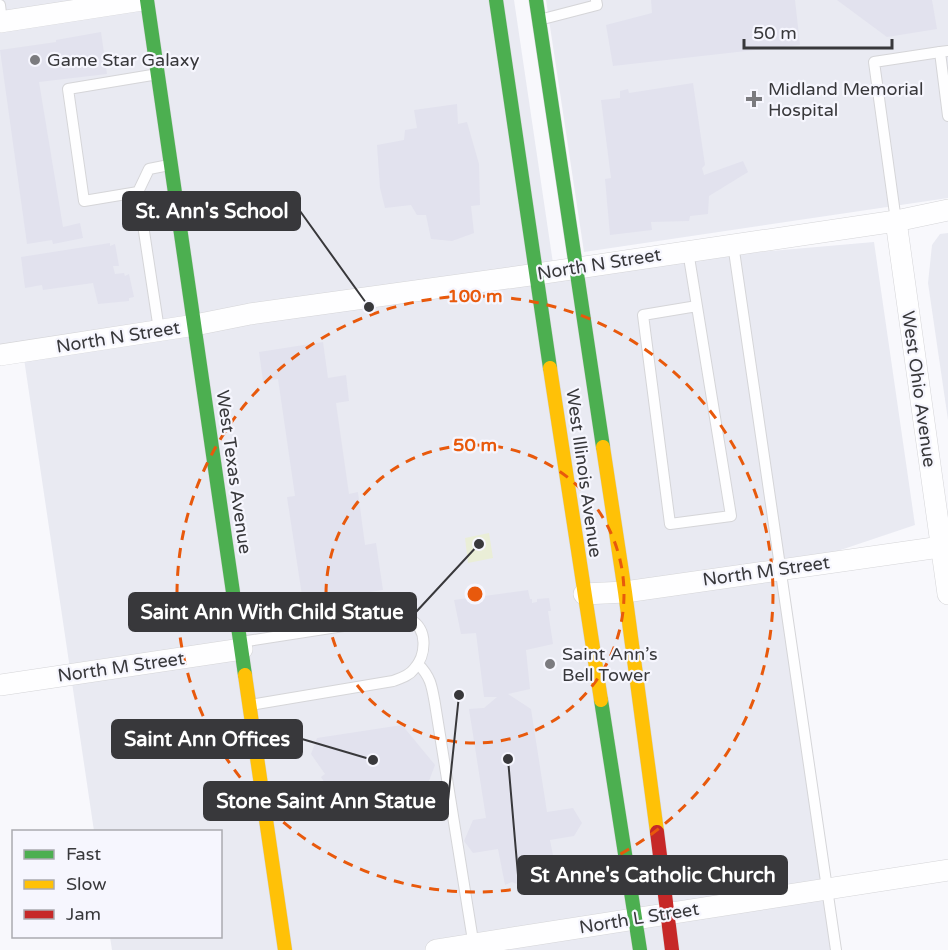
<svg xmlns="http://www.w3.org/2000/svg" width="948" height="950" font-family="'Varela Round',sans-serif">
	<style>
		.built { fill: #e9eaf2 }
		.green { fill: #eaeed7 }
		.building { fill: #e2e2ee }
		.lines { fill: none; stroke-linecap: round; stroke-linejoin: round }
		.lane-casing { stroke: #d5d5d8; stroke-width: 12 }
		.street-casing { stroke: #d5d5d8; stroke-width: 22 }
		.fast-casing { stroke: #d5d5d8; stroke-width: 15 }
		.slow-casing { stroke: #d5d5d8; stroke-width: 15 }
		.jam-casing { stroke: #d5d5d8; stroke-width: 15 }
		.lane { stroke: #fefeff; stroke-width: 10 }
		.street { stroke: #fefeff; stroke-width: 21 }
		.fast { stroke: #4caf50; stroke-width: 14 }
		.slow { stroke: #ffc107; stroke-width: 14 }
		.jam { stroke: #c62828; stroke-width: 14 }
		.ring { fill: none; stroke: #e8590c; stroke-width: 3; stroke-dasharray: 10 8 }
		.poi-dot { fill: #7b7b7f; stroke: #f6f6fe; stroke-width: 2 }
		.labels { text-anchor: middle; stroke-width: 4.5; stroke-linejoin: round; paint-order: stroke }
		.poi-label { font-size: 18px; fill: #38383b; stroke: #f6f6fe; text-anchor: start }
		.street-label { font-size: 18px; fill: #38383b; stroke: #f6f6fe }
		.centre { fill: #e8590c; stroke: #f6f6fe; stroke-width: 3 }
		.ring-label { font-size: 18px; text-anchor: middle; font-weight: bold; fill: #e8590c; stroke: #f6f6fe; stroke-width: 4.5; stroke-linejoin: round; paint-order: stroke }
		.leader { fill: none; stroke: #38383b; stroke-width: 2 }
		.callout-dot { fill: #38383b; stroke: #f6f6fe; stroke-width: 2 }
		.callout { fill: #38383b; stroke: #38383b; stroke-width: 2 }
		.callout-label { font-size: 20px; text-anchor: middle; font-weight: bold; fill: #fff }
	</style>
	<rect width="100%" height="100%" fill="#f8f8fc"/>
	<g class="built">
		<polygon points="0,0 514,0 554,270 874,242 915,525 781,570 834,950 112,950 110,937 220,936 220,832 94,831 23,352 0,354"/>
		<polygon points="546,0 948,0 948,198 584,252"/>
		<polygon points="948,233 948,420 928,283 932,245 940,234"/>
	</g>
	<polygon class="green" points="489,533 493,558 468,563 465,538"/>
	<g class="building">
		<polygon points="651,0 795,0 800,45 613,66 606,25 652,13"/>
		<polygon points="837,0 932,0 937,29 887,37"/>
		<polygon points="101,32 107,74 39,82 63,227 80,223 83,238 53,244 52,240 27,244 0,50 56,42 56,40"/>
		<polygon points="693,83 705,165 702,168 704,175 743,161 748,172 709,196 708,214 690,216 689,221 651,222 652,230 610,235 605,179 611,178 601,100 620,98 620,91 628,89 629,93"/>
		<polygon points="457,104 458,124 467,122 479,164 480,205 471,206 474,233 452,241 431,239 426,215 417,215 411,205 385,208 380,188 377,145 404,140 405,130 417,128 414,110"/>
		<polygon points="110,243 110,246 115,244 119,266 113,266 115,274 124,273 125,276 129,274 134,297 129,298 129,301 98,304 93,283 43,290 42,285 25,288 21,257"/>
		<polygon points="323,342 328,378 346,375 349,401 336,403 349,494 358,492 365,545 376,543 383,590 303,602 287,497 295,496 278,379 263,381 259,352"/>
		<polygon points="528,590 530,599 532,599 532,603 537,602 537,599 549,598 551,611 548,611 553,644 526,650 530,689 508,694 531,709 547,812 573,808 582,823 574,836 550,840 556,871 550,872 531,890 512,882 505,885 498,849 473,853 464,841 473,820 486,818 469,709 484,708 497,697 484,697 476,633 461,634 454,600"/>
		<polygon points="402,725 435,765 429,781 394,787 395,790 367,793 364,791 334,797 321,777 325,774 311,754 317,738"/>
	</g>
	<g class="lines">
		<defs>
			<g id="lane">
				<polyline points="0,5 2,21"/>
				<polyline points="539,20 597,5 596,0"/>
				<polyline points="948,51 940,52 948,116"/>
				<polyline points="158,74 68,89 84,201 138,192 149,169 169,165"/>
				<polyline points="138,192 159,330"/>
				<polyline points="896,221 874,62 940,52"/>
				<polyline points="142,225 178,220"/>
				<polyline points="733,244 836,950"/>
				<polyline points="688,251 731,516 670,524 643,315 697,306"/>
				<path d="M 241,642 L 395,618 C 400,618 405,617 409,619 C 429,628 426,656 414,669 C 409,676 401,678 393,681 L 250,705"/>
				<path d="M 418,664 C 431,677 432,687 435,704 L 474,947"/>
			</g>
			<g id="street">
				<polyline points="0,22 142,0"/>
				<polyline points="896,221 948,594"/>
				<polyline points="0,355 195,325 250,314 537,274 896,221 948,210"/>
				<polyline points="584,594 625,592 948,546"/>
				<polyline points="0,685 242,649"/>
				<polyline points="436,950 948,870"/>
			</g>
			<g id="fast">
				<polyline points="147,0 245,675"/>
				<polyline points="496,0 550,368"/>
				<polyline points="536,0 603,447"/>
				<polyline points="601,700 640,950"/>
			</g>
			<g id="slow">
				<polyline points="550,368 601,700"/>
				<polyline points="603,447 625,592 657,832"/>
				<polyline points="245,675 285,950"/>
			</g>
			<polyline id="jam" points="657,832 672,950"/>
		</defs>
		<use href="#lane" class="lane-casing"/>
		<use href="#street" class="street-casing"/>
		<use href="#fast" class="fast-casing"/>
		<use href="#slow" class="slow-casing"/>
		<use href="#jam" class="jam-casing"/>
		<use href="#lane" class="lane"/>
		<use href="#street" class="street"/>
		<use href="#fast" class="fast"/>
		<use href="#slow" class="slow"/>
		<use href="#jam" class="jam"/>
	</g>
	<g class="ring">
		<circle cx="475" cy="594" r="149"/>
		<circle cx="475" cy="594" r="298"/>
	</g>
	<g class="poi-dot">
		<circle cx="35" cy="60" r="6"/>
		<path d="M751 90h6v6h6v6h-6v6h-6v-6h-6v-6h6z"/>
		<circle cx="550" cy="664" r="6"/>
	</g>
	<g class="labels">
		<g class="poi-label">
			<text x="47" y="66">Game Star Galaxy</text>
			<text x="768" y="95">Midland Memorial<tspan x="768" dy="21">Hospital</tspan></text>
			<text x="562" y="660">Saint Ann’s<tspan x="562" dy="21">Bell Tower</tspan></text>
		</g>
		<g class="street-label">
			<text transform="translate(599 264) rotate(-9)" y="6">North N Street</text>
			<text transform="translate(118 337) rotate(-9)" y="6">North N Street</text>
			<text transform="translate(919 389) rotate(82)" y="6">West Ohio Avenue</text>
			<text transform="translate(234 472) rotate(82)" y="6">West Texas Avenue</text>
			<text transform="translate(584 473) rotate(82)" y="6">West Illinois Avenue</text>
			<text transform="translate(766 571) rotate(-8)" y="6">North M Street</text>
			<text transform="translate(121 667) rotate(-8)" y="6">North M Street</text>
			<text transform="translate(639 918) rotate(-9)" y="6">North L Street</text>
		</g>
	</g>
	<circle cx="475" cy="594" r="9" class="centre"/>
	<g class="ring-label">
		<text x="475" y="302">100 m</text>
		<text x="475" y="451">50 m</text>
	</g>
	<path class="leader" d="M369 307L300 211M479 544L416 612M373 760L302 739M459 695L448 801M508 759L518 875"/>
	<g class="callout-dot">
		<circle cx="369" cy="307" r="6"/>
		<circle cx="479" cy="544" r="6"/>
		<circle cx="373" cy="760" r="6"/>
		<circle cx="459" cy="695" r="6"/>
		<circle cx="508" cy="759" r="6"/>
	</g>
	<g class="callout">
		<rect x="123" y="192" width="177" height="38" rx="6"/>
		<rect x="129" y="593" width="287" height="38" rx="6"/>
		<rect x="112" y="720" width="190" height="38" rx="6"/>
		<rect x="204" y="782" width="244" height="38" rx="6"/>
		<rect x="518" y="856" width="269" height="38" rx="6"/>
	</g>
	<g class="callout-label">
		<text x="212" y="218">St. Ann's School</text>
		<text x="272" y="619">Saint Ann With Child Statue</text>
		<text x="207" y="746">Saint Ann Offices</text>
		<text x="326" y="808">Stone Saint Ann Statue</text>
		<text x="653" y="882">St Anne's Catholic Church</text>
	</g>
	<rect x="12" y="830" width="210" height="108" fill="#f6f6fe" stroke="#aaaab0" stroke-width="1.5"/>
	<rect x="24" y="850" width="30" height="9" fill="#4caf50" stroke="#aaaab0" stroke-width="1.5"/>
	<text x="66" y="860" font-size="18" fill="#38383b">Fast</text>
	<rect x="24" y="880" width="30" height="9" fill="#ffc107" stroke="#aaaab0" stroke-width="1.5"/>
	<text x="66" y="890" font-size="18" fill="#38383b">Slow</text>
	<rect x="24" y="910" width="30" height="9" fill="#c62828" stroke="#aaaab0" stroke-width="1.5"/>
	<text x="66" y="920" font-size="18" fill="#38383b">Jam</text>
	<path d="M744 39v9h148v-9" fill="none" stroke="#38383b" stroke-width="3"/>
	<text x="753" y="39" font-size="18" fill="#38383b" stroke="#f6f6fe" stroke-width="4.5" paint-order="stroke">50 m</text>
</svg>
